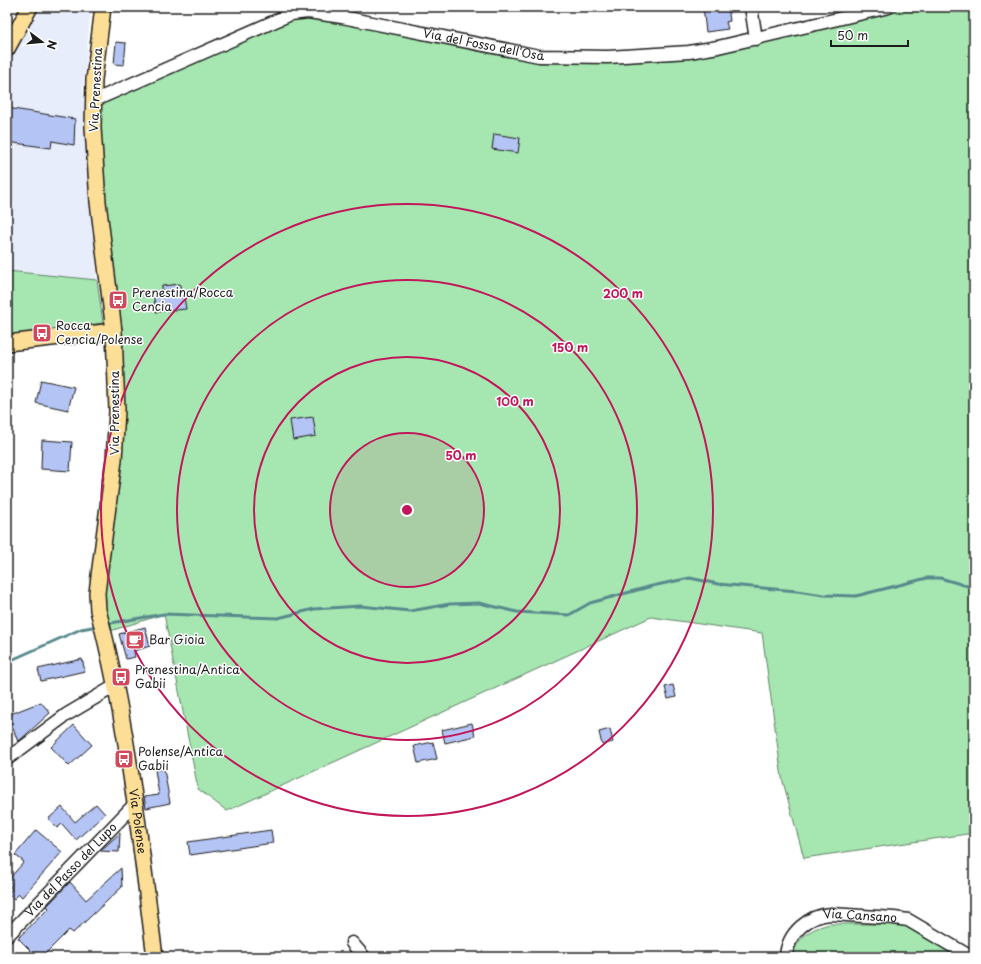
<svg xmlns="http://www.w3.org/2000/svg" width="981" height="964" font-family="'Playpen Sans',sans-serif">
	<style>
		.built { fill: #e8edfc }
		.green { fill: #a6e7b1; stroke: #618266 }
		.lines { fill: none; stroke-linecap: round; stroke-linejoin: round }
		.stream { stroke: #58898c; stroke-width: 3 }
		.building { fill: #b4c4f4; stroke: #1c1c1c }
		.minor-casing { stroke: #1c1c1c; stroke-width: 15 }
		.major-casing { stroke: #1c1c1c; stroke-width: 18 }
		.minor { stroke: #fff; stroke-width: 12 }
		.major { stroke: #fcde96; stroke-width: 15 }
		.ring { fill: none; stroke: #c2185b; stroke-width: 2 }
		.labels { text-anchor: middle; stroke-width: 3; stroke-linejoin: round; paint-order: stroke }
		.street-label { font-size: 12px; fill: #1c1c1c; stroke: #fff }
		.poi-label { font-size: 12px; fill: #1c1c1c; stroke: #fff; text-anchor: start }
		.centre { fill: #c2185b; stroke: #fff; stroke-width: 2 }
		.ring-label { font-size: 12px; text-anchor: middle; font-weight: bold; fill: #c2185b; stroke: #fff; stroke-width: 3; stroke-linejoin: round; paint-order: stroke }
	</style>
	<rect width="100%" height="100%" fill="#fff"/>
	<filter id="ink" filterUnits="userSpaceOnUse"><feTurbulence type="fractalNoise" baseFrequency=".025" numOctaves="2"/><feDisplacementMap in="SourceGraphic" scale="8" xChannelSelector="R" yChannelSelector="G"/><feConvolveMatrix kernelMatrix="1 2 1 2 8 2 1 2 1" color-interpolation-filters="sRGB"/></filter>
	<g filter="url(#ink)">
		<polygon class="built" points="39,7 91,7 83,91 97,280 7,271 7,65"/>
		<g class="green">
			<polygon points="891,7 974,7 974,833 804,858 782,778 762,633 651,617 227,811 198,789 164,614 104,633 98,610 114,460 93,101 291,14 539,56 689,52"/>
			<polygon points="7,271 97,280 103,323 7,335"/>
			<path d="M 830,924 L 902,924 L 960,957 L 793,957 C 796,937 812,928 830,924 Z"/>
		</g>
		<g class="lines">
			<g class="stream">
				<polyline points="105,624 164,614 278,618 314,609 360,606 410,611 450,604 479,603 517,612 569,615 590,603 652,586 690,578 718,584 797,591 824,595 856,596 927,578 940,578 974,588"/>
				<polyline points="7,662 81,629 98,626"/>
			</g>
		</g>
		<g class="building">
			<polygon points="703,7 728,7 730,21 726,22 728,29 706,32"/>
			<polygon points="116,42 126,43 124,65 114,64"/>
			<polygon points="7,108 75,119 74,145 52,141 51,148 7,142"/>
			<polygon points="494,134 520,138 518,153 492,149"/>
			<polygon points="180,284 181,297 184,297 186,309 156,312 153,292 162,291 162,286"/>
			<polygon points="41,380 74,387 68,410 36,403"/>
			<polygon points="313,417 316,436 293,440 290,420"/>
			<polygon points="42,440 72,442 70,471 41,469"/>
			<polygon points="145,627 150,646 134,651 135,657 126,659 119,634"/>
			<polygon points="82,659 85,671 41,681 38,669"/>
			<polygon points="673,685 676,697 668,699 665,687"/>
			<polygon points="41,702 50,713 18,742 8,715"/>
			<polygon points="472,723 475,736 445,743 442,730"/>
			<polygon points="74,725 92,745 69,766 51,747"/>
			<polygon points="610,729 613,742 602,745 599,732"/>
			<polygon points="433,742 437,759 418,763 414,746"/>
			<polygon points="164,769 170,803 146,808 144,797 159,795 155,770"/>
			<polygon points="96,804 105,814 76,840 62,824 57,828 48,819 62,807 75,822"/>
			<polygon points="36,830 62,852 22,897 19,894 14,899 8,893 12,889 10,887 12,884 8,880 24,862 15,855"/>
			<polygon points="271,830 273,843 190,855 188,842"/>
			<polygon points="120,833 119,852 100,851"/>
			<polygon points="121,868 122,887 73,933 69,930 42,957 37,957 18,938 49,908 47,906 70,882 86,900"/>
		</g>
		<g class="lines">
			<defs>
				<g id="minor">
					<polyline points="751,7 756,39"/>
					<path id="s1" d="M 93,101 L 291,14 L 308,12 L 342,17 L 539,56 L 608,57 L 689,52 L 718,47 L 889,7"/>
					<polyline points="7,759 66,715 115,686"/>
					<path id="s2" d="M 7,936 L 135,804"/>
					<polyline points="352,943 364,957"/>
					<path id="s3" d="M 786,957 C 787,933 809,915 831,914 L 894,918 L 908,920 L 971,957"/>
				</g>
				<g id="major">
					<path id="s4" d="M 103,7 L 94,80 L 93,128 L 98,202 L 114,331 L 117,411 L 114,460 L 99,576 L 97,593 L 98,610 C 128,724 140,841 155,957"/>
					<polyline points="7,49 30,7"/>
					<polyline points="7,343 114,331"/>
				</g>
			</defs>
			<use href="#minor" class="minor-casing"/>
			<use href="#major" class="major-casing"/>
			<use href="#minor" class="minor"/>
			<use href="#major" class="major"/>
		</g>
	</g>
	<circle cx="407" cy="510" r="77" fill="#c2185b" fill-opacity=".12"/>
	<g class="ring">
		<circle cx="407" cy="510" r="77"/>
		<circle cx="407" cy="510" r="153"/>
		<circle cx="407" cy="510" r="230"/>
		<circle cx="407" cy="510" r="306"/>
	</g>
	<defs>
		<symbol id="bus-square" viewBox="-11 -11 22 22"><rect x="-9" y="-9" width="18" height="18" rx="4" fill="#d1495b" stroke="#fff"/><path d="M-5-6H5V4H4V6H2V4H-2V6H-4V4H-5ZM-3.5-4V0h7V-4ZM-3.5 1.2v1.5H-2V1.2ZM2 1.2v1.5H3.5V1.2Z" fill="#fff"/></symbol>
		<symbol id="cafe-square" viewBox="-11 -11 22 22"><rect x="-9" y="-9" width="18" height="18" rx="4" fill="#d1495b" stroke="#fff"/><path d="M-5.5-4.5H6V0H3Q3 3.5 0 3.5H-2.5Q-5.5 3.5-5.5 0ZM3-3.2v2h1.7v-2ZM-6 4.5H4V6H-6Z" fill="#fff"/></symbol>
	</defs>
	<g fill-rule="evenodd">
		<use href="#bus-square" x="107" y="289" width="22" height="22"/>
		<use href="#bus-square" x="31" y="322" width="22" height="22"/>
		<use href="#cafe-square" x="124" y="629" width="22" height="22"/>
		<use href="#bus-square" x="110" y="666" width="22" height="22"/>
		<use href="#bus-square" x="113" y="748" width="22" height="22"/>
	</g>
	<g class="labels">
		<g class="street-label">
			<text dy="4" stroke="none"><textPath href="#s1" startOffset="412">Via del Fosso dell'Osa</textPath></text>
			<text transform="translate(96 90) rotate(-87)" y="4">Via Prenestina</text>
			<text transform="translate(115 413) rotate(-90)" y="4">Via Prenestina</text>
			<text dy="4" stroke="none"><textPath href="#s4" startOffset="821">Via Polense</textPath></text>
			<text dy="4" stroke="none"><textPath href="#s2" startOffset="92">Via del Passo del Lupo</textPath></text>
			<text dy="4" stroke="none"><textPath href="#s3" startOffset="97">Via Cansano</textPath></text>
		</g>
		<g class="poi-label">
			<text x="132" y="297">Prenestina/Rocca<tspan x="132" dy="14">Cencia</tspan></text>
			<text x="56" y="330">Rocca<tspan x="56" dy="14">Cencia/Polense</tspan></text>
			<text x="149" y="644">Bar Gioia</text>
			<text x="135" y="674">Prenestina/Antica<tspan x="135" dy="14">Gabii</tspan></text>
			<text x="138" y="756">Polense/Antica<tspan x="138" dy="14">Gabii</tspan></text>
		</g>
	</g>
	<circle cx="407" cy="510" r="6" class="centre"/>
	<g class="ring-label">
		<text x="623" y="298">200 m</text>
		<text x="570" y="352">150 m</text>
		<text x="515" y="406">100 m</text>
		<text x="461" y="460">50 m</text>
	</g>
	<rect width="981" height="964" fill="none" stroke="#fff" stroke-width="24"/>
	<rect x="12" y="12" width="957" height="940" fill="none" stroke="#1c1c1c" stroke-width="1.5" filter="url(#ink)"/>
	<g transform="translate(42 42) rotate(106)" stroke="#ffffff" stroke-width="3" paint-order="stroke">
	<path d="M0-3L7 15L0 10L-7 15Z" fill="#1c1c1c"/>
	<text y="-6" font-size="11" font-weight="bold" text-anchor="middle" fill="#1c1c1c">N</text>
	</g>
	<path d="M831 40v6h77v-6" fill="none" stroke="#1c1c1c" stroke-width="2"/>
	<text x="837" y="40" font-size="12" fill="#1c1c1c" stroke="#ffffff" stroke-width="3" paint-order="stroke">50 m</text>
</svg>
